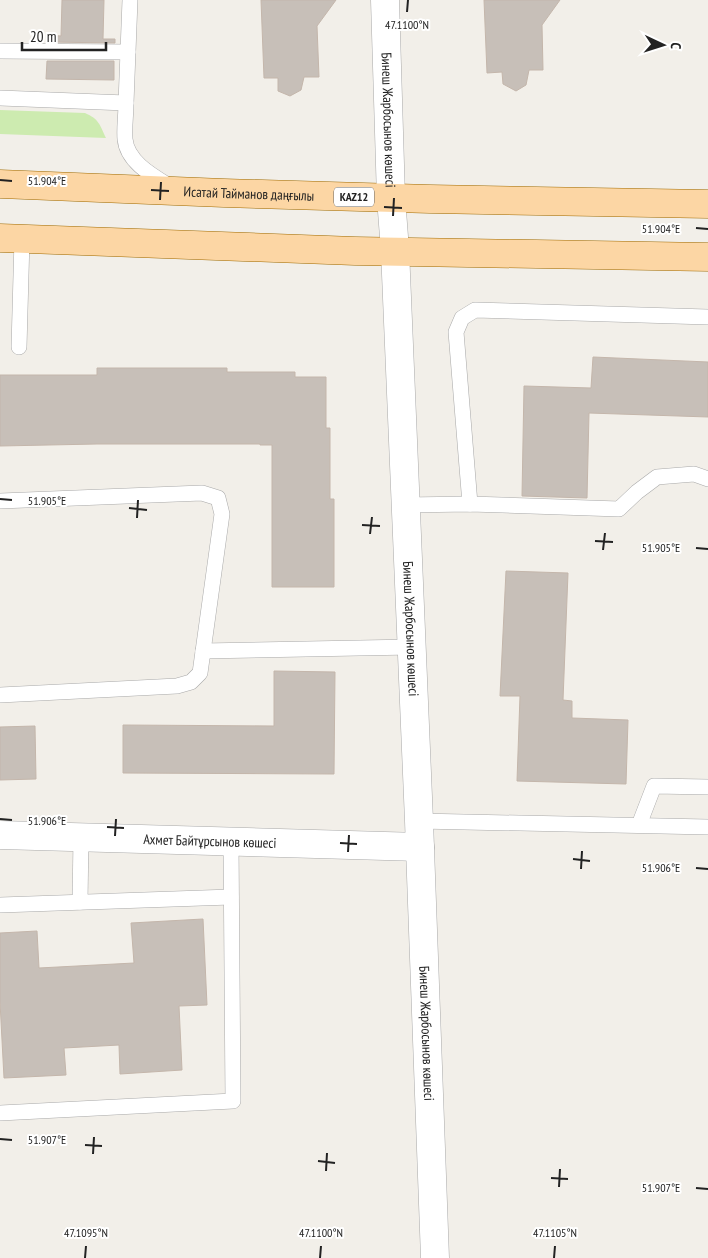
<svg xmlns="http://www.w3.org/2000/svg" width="708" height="1258" font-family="'PT Sans Narrow',sans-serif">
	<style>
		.grass { fill: #cdebb0 }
		.building { fill: #c7bfb8; stroke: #c4b6ab }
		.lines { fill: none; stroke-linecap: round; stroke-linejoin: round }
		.service-casing { stroke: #a9a9a9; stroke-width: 16 }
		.minor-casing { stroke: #a9a9a9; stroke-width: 29 }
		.tertiary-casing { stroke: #a9a9a9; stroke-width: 29 }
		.primary-casing { stroke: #a06b00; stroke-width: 29 }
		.service { stroke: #fff; stroke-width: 15 }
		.minor { stroke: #fff; stroke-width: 28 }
		.tertiary { stroke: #fff; stroke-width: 28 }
		.primary { stroke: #fcd6a4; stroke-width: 28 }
		.ticks { fill: none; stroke: #222; stroke-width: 2 }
		.labels { text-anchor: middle; stroke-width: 4; stroke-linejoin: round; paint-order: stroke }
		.shield { fill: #fff; stroke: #646464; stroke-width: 1 }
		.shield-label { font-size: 12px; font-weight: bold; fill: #222 }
		.street-label { font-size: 14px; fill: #222; stroke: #fff }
		.ticks-label { font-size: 12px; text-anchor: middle; fill: #222; stroke: #fff; stroke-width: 4; stroke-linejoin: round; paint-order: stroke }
	</style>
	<rect width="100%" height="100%" fill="#f2efe9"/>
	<path class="grass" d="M 0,110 L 85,113 C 99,119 100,125 106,138 L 0,134 Z"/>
	<g class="building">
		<polygon points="62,0 104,0 103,39 115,39 115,43 47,42 47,35 61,36"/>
		<polygon points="261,0 336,0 317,26 319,77 304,77 301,90 290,96 278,91 278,78 264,78"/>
		<polygon points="484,0 560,0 542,25 543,70 529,70 526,85 516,91 503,84 502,72 487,73"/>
		<polygon points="47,61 114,61 114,80 46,79"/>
		<polygon points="593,357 708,362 708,417 589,413 587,498 522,496 524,386 591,388"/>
		<polygon points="97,368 227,368 227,372 295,372 295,377 326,377 326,428 330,428 330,499 334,499 334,587 272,587 272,445 260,445 260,444 97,444 0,446 0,375 97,375"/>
		<polygon points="506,571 568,573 563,700 572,701 572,718 628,720 626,784 517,781 520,696 500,696"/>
		<polygon points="274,671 335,672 334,774 123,773 123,725 274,726"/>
		<polygon points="35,726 36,779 0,780 0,727"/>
		<polygon points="203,919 207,1005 179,1006 182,1070 120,1074 119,1045 64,1048 66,1075 4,1078 0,1002 0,933 37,931 39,968 134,963 131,923"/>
	</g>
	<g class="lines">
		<defs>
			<g id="service">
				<polyline points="0,51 128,52"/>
				<path d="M 0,98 L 126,103 C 126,115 124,128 125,139 C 127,162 153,176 171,187"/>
				<polyline points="126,103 130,0"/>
				<polyline points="19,347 22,239"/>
				<polyline points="0,501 202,493 218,498 222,514 200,673 191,682 177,686 0,695"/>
				<polyline points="470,504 456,332 462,318 475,310 708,317"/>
				<polyline points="406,505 470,504 619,509 637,492 657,477 694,474 708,479"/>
				<polyline points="203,651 412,647"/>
				<polyline points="419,821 708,827"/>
				<polyline points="639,825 654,786 708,787"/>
				<polyline points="80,902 81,838"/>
				<polyline points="0,905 231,897"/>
				<polyline points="0,1113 233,1101 231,842"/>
			</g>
			<g id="minor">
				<path id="s1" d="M 395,250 L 419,821 L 435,1258"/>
				<path id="s2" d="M 0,835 L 420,847"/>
			</g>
			<g id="tertiary">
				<path id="s3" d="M 385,0 L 391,198 L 395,250"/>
			</g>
			<g id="primary">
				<path id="s4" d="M 0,184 L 224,193 L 430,199 L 708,204"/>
				<polyline points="0,238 355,251 708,257"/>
			</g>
		</defs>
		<use href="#service" class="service-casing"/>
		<use href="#minor" class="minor-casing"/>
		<use href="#tertiary" class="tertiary-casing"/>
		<use href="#primary" class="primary-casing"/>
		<use href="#service" class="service"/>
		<use href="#minor" class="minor"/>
		<use href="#tertiary" class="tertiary"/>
		<use href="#primary" class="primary"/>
	</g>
	<path class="ticks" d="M 407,12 L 408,0M 0,180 L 12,181M 151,190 L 169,191M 160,200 L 161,182M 384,207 L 402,208M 393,216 L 394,198M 696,228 L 708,229M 0,499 L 12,500M 129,508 L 147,510M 137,518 L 138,500M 362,525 L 380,526M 370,534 L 372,517M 595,541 L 613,542M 696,548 L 708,549M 603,550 L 605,533M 0,819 L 12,820M 107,827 L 124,828M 115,836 L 116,819M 340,843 L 357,844M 348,852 L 349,835M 573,859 L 590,861M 696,868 L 708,869M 581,869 L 582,851M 0,1139 L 12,1140M 85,1145 L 102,1146M 93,1154 L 94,1137M 318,1161 L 335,1163M 326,1171 L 327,1153M 551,1178 L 568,1179M 559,1187 L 560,1169M 696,1188 L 708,1189M 85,1258 L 86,1246M 320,1258 L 321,1246M 554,1258 L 555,1246"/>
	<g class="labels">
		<rect class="shield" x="334" y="187.5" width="40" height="19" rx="4"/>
		<g class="shield-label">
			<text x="354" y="201">KAZ12</text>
		</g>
		<g class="street-label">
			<text dy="5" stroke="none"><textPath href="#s3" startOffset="120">Бинеш Жарбосынов көшесі</textPath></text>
			<text dy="5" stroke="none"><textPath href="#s4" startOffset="249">Исатай Тайманов даңғылы</textPath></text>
			<text dy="5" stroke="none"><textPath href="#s1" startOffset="379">Бинеш Жарбосынов көшесі</textPath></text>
			<text dy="5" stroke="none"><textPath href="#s2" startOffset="210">Ахмет Байтұрсынов көшесі</textPath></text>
			<text dy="5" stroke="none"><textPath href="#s1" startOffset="784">Бинеш Жарбосынов көшесі</textPath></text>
		</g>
	</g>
	<g class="ticks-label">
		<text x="407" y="29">47.1100°N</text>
		<text x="47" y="185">51.904°E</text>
		<text x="661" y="233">51.904°E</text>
		<text x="47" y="505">51.905°E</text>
		<text x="661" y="552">51.905°E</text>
		<text x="47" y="825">51.906°E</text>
		<text x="661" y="872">51.906°E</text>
		<text x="47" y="1144">51.907°E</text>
		<text x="661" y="1192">51.907°E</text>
		<text x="86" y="1237">47.1095°N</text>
		<text x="321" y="1237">47.1100°N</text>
		<text x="555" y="1237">47.1105°N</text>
	</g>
	<g transform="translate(663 45) rotate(94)" stroke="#ffffff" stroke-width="4" paint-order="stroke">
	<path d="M0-4L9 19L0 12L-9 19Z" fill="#222222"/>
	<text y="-8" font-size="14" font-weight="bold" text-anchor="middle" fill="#222222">С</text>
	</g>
	<path d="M22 42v8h84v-8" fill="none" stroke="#222222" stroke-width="2.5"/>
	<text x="30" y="42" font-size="15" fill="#222222" stroke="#ffffff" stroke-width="4" paint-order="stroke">20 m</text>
</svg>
